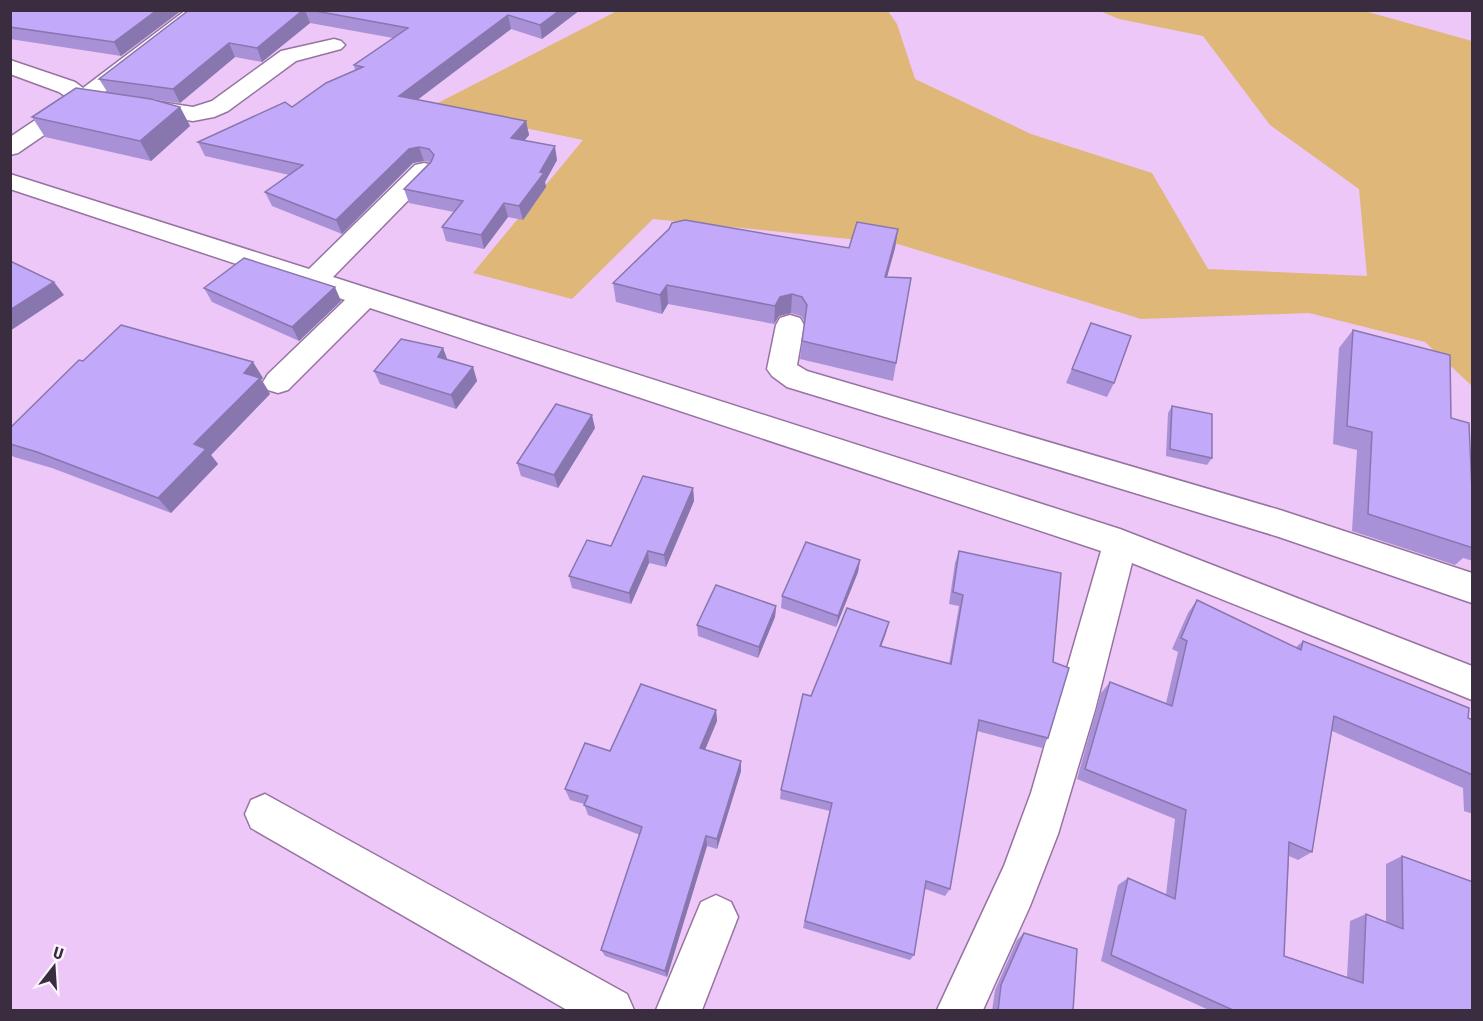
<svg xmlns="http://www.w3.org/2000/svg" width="1483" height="1021" font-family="'Fira Sans Condensed',sans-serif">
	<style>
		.green { fill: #dfb778 }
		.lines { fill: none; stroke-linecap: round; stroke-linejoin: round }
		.minor-casing { stroke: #9673a0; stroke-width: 3 }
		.minor { fill: #fff; fill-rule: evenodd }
		.wall { fill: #a891d7 }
		.shaded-wall { fill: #8876af }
		.building { fill: #c3a9fa; stroke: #8876af; stroke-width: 1.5 }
	</style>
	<rect width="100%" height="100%" fill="#edc7f8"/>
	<polygon class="green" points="1361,10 1472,41 1472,386 1425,342 1309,313 1141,319 898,244 653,219 572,299 473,273 583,140 428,108 617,11 888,11 897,24 915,79 1031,134 1152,173 1208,269 1367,276 1359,189 1270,125 1203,36 1119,19 1100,11"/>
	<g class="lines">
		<defs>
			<g id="minor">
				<polygon points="186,10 210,10 91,103 18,153 10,155 10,137 68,98 59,92 10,74 10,60 75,82 83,88"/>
				<polygon points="334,39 341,41 345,45 341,49 296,61 228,111 214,117 193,121 140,113 132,111 129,106 132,101 140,99 193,107 212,101 281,51"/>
				<polygon points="424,163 433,165 436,170 433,175 333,277 1120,529 1472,666 1472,700 1132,563 1095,710 1058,834 1030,906 983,1010 937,1010 1004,866 1031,793 1101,551 370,308 288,390 278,393 268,390 263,382 268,374 345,300 10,189 10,174 309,269 415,165"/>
				<polygon points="790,315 800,318 804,325 797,365 807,371 1280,510 1472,573 1472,603 1279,537 787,387 772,376 767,369 776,325 780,318"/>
				<polygon points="265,794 627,994 634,1010 567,1010 251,828 245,814 251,800"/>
				<polygon points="716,895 731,902 738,917 702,1010 656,1010 701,902"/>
			</g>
		</defs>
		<use href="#minor" class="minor-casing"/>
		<use href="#minor" class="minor"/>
	</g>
	<g class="wall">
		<polygon points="10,10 182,10 121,56 10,39"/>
		<polygon points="189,10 580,10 542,39 511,29 417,100 526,121 529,135 524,141 557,160 545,182 546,187 523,220 508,217 484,249 446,241 442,227 454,212 409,203 404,189 430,162 424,161 413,163 342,234 272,206 265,192 289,175 205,156 198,142 292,107 355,70 354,65 393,38 310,23 262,62 235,57 180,103 108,93 99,79"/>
		<polygon points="180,107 190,126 151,161 45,137 32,117"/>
		<polygon points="898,229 895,248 887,277 911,278 893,381 800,359 802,341 805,322 801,316 791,313 779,316 774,324 668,304 662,314 616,302 613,283 849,248"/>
		<polygon points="204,288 341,301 299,341 212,302"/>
		<polygon points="1091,323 1114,383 1107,397 1066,383"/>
		<polygon points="1353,330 1451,418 1472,491 1473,491 1473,561 1463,558 1455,565 1352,531 1357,450 1333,444 1339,348"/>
		<polygon points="443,348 447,360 473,367 477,381 456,409 380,384 374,371"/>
		<polygon points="83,361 263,378 261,380 270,394 211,455 218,464 171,513 52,468 14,457 10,454 10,428"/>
		<polygon points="1172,406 1212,458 1207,465 1166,456 1168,413"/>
		<polygon points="595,428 558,488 521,476 517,463"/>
		<polygon points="693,488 694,501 666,567 649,563 631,604 572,588 569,576"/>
		<polygon points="959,551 1053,662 1048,738 1042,748 977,731 950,889 945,896 925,889 914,955 910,960 803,928 830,811 780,799 781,790 811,696 886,633 881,647 949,664 959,606 949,604 955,563"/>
		<polygon points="860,560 858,572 836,627 781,608 782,596"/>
		<polygon points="1197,600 1295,648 1303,641 1473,720 1473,814 1464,811 1463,788 1332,731 1312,852 1298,860 1289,856 1284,956 1347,977 1350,921 1366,914 1386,922 1386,864 1402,856 1473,1011 1211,1011 1101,961 1118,885 1128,878 1166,894 1175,819 1077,779 1101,693 1110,682 1166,703 1178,652 1172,649 1188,613"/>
		<polygon points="776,606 775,617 758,658 698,636 697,625"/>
		<polygon points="716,710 717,721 705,750 741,771 717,849 707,846 667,977 605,956 601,950 640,835 588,815 584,804 570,800 565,789 610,751"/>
		<polygon points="1024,933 1073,1011 992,1011 995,990 1017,940"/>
	</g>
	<g class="shaded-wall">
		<polygon points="157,10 182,10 121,56 114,42"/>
		<polygon points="303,10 305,10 310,23 262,62 257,48"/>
		<polygon points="560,10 580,10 542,39 540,25"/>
		<polygon points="508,15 511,29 404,110 399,96"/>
		<polygon points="229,43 235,57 180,103 173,89"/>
		<polygon points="180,107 190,126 151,161 140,141"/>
		<polygon points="526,121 529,135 514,152 511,138"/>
		<polygon points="555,146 557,160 545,182 546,187 523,220 519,206"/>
		<polygon points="419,147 424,161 413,163 342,234 336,220 409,149"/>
		<polygon points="504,203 508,217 484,249 481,235"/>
		<polygon points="898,229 895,248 882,295 885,277"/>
		<polygon points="54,282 64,295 10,331 10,310"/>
		<polygon points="667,285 668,304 662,314 660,295"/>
		<polygon points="335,287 341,301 299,341 292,327"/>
		<polygon points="792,294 791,313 779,316 774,324 775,306 780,297"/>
		<polygon points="443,348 448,361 438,357"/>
		<polygon points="253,362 263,378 261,380 270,394 211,455 218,464 171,513 158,498 244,373"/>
		<polygon points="473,367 477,381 456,409 451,395"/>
		<polygon points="592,415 595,428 558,488 554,475"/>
		<polygon points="693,488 694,501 666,567 664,555"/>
		<polygon points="648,551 649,563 631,604 629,593"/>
		<polygon points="860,560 858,572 836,627 838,616"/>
		<polygon points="776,606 775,617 758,658 759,647"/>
		<polygon points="889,622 886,633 877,657 880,646"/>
		<polygon points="716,710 717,721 701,759 700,748"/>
		<polygon points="741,761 741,771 717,849 717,839"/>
		<polygon points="706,836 707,846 667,977 665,971"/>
	</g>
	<g class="building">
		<polygon points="10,10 157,10 114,42 10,27"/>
		<polygon points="189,10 303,10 257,48 229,43 173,89 99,79"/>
		<polygon points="310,10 560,10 540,25 508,15 399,96 526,121 511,138 555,146 540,172 544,173 519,206 504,203 481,235 442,227 463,201 404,189 431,162 434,155 429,149 419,147 409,149 336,220 265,192 303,165 198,142 285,102 292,107 326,83 363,67 354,65 408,28"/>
		<polygon points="76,88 151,99 180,107 140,141 32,117"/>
		<polygon points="685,220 849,248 857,222 898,229 885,277 911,278 896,363 802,341 807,305 802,297 792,294 780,297 775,306 667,285 660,295 613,283 669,229 672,223"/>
		<polygon points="244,258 335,287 292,327 204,288"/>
		<polygon points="10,261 54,282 10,310"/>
		<polygon points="1091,323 1131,336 1114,383 1072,369"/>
		<polygon points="121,325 253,362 244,373 260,378 194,444 206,449 158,498 37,452 10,444 10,428 79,360 83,361"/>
		<polygon points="1353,330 1450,355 1451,418 1469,423 1472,491 1473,491 1473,548 1368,514 1372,432 1347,426"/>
		<polygon points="401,339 443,348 438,357 473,367 451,395 374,371"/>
		<polygon points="556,404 592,415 554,475 517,463"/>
		<polygon points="1172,406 1212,414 1212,458 1170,449"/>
		<polygon points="643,476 693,488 664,555 648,551 629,593 569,576 587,540 611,546"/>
		<polygon points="806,542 860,560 838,616 782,596"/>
		<polygon points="959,551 1061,573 1053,662 1069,668 1048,738 979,720 950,889 926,881 914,955 805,921 832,803 781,790 803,694 811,696 847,608 889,622 880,646 951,664 963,595 953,592"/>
		<polygon points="716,585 776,606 759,647 697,625"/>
		<polygon points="1197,600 1301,650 1303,641 1469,708 1468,718 1473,720 1473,775 1334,716 1312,852 1289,842 1284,956 1363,983 1366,914 1403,929 1402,856 1473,882 1473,1011 1235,1011 1111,955 1128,878 1175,899 1186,810 1085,769 1110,682 1172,706 1187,641 1181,638"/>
		<polygon points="641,684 716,710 700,748 741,761 717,839 706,836 665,971 601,950 642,827 584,805 588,796 565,789 585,743 610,751"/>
		<polygon points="1024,933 1077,949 1073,1011 998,1011 1001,985"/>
	</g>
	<rect width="1483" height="1021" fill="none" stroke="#3b2d40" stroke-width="24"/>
	<g transform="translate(54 967) rotate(17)" stroke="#fcf4fe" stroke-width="4.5" paint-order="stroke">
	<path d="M0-4.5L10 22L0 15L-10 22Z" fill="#3b2d40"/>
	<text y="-9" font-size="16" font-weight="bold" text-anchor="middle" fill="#3b2d40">U</text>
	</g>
</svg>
